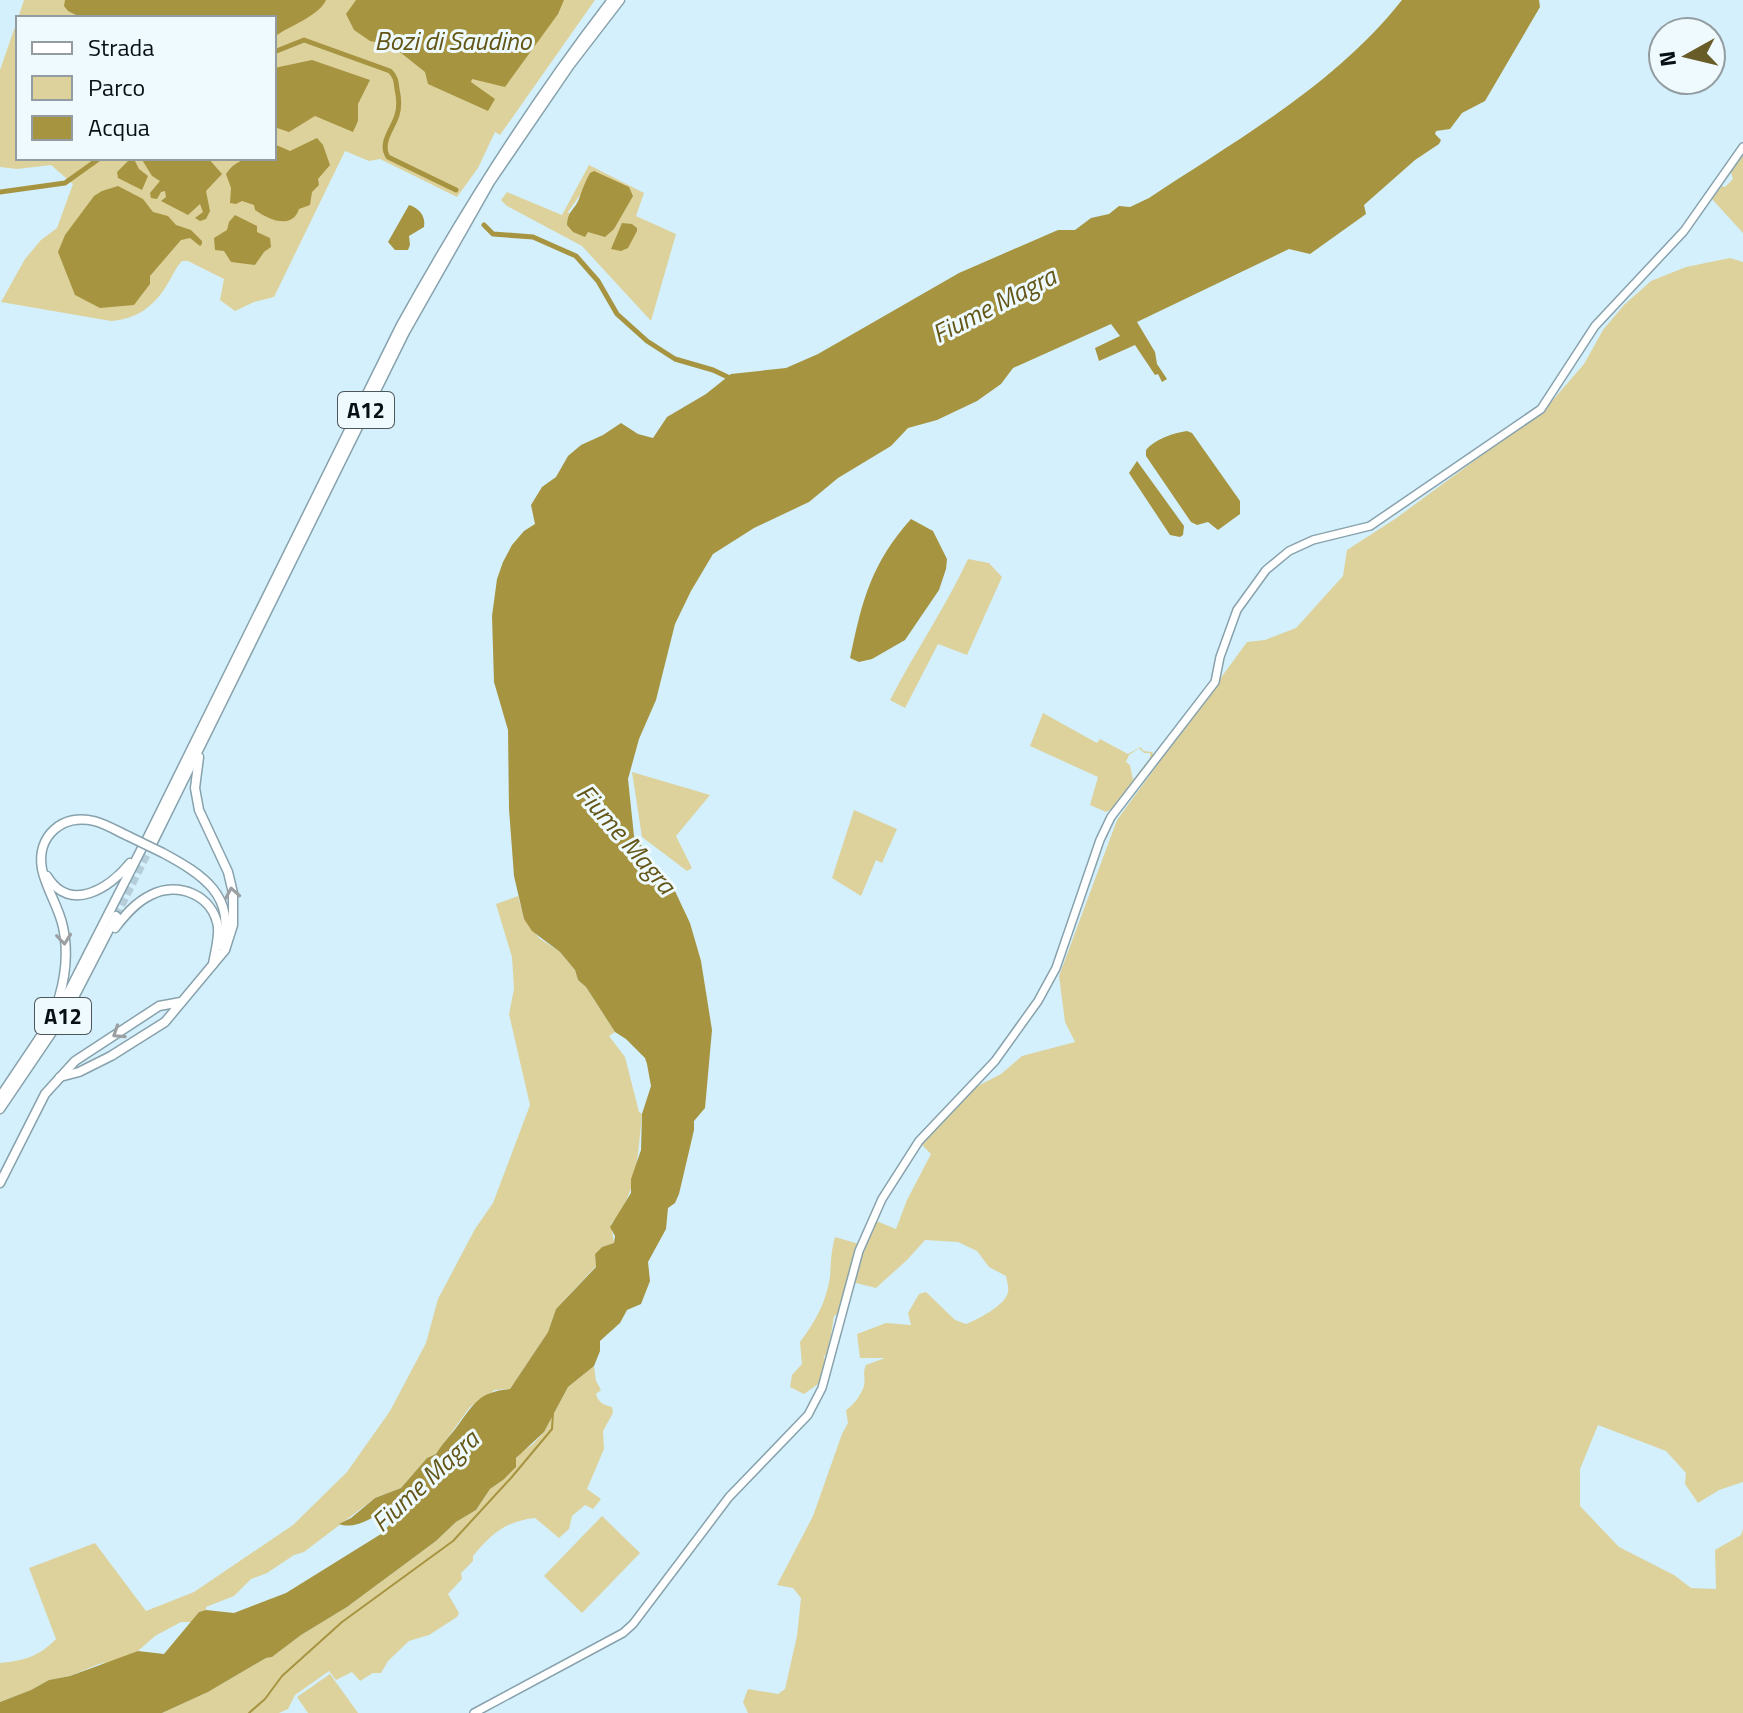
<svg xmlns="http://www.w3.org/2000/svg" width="1743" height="1713" font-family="'Titillium Web',sans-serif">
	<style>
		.green { fill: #ddd29c; fill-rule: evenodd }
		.water { fill: #a69440 }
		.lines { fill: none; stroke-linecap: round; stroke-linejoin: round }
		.stream { stroke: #a69440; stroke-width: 2 }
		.canal { stroke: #a69440; stroke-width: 5 }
		.highway-tunnel { stroke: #b5ced9; stroke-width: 8; stroke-dasharray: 8 4; stroke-linecap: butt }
		.major-casing { stroke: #87a2ac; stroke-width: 10 }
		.highway-casing { stroke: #87a2ac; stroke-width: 11 }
		.major { stroke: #fff; stroke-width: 7 }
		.highway { stroke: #fff; stroke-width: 8 }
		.highway-bridge-casing { stroke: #87a2ac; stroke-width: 11; stroke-linecap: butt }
		.highway-bridge { stroke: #fff; stroke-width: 8 }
		.oneway { stroke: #9c9fa1 }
		.labels { text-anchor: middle; stroke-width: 6; stroke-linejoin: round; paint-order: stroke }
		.shield { fill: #effaff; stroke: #4d565a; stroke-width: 2 }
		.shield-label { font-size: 22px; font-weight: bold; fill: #071014 }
		.water-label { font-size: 26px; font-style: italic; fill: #635617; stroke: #effaff }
	</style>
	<rect width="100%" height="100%" fill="#d4f0fc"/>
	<g class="green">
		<path d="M 24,0 L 595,0 L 500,135 L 495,132 L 478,168 L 457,197 L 380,159 L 369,161 L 345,151 L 274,297 L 254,302 L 235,311 L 220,300 L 224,279 L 188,261 L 182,261 C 175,268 173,276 168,283 C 155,306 137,319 111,321 L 1,302 L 25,259 L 41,240 L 57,228 L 73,184 L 51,165 L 17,169 L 0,167 L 0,70 L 18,18 L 18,158 L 274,158 L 274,18 L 18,18 Z"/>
		<polygon points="1743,154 1743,233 1712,199 1722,186 1725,187 1733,179 1731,172"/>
		<path d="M 589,165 L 644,193 L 636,216 L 676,234 L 651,321 L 582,246 L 507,206 L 501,200 L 507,192 L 562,215 ZM 580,195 L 600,234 L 588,231 L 568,212 Z"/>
		<path d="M 1730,258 L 1743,262 L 1743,1482 L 1719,1490 L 1698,1503 L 1685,1484 L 1686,1473 L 1666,1451 L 1598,1425 L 1580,1469 L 1580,1506 L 1619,1547 L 1674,1575 L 1691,1588 L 1716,1589 L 1715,1550 L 1741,1535 L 1743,1529 L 1743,1713 L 748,1713 L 743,1702 L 748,1689 L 778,1694 L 785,1689 L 797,1636 L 801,1598 L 793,1588 L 777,1585 L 813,1516 L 842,1434 L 848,1423 L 846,1410 C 853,1406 861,1395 864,1386 C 866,1379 862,1373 866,1365 L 885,1358 L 860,1358 L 857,1334 L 886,1323 L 911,1325 L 908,1313 L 919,1294 L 926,1292 L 955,1320 L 966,1324 C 977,1320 1003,1306 1007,1295 C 1010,1289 1007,1282 1006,1276 L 989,1267 L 977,1251 L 958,1242 L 925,1240 L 907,1260 L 876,1288 L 852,1282 L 874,1220 L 896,1229 L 907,1200 L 931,1154 L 922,1145 L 968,1091 L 1001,1074 L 1022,1056 L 1075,1042 L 1065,1022 L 1059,976 L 1117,820 L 1247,642 L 1265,640 L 1296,628 L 1343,576 L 1347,550 L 1395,519 L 1546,408 L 1584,364 L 1603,330 L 1624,305 L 1651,281 L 1686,267 Z"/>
		<path d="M 968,559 L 989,563 L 1002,577 L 967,655 L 938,644 L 905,708 L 890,700 C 915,652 945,608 968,559 Z"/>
		<path d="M 1043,713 L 1097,743 L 1100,739 L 1128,754 L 1140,747 L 1144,751 L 1152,752 L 1154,755 L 1112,809 L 1106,812 L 1090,805 L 1098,777 L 1030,746 ZM 1139,748 L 1144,753 L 1150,753 L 1150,758 L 1133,780 L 1130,765 L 1126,762 L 1129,755 Z"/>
		<polygon points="632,772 710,795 676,836 692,868 687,871 642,837"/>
		<polygon points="854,810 897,829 882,863 876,860 861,896 832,878"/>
		<path d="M 518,896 L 524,919 L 539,938 L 560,952 L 575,970 L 578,980 L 586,987 L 615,1032 L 609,1036 L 625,1057 L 639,1112 L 642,1114 C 638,1150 638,1196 611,1224 L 614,1243 L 602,1247 L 595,1254 L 596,1266 L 556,1309 L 548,1332 L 510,1389 L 495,1390 L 470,1407 L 436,1454 L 427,1458 L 401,1488 L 375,1498 L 304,1552 L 294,1555 L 267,1573 L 251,1579 L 234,1596 L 206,1607 L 206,1610 L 199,1612 L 193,1622 L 181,1622 L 155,1636 L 138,1651 L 116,1661 L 99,1664 L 70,1676 L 49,1680 L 31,1690 L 0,1702 L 0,1663 C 23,1661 40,1656 56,1639 L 29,1568 L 95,1543 L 146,1611 L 194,1592 L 293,1525 L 347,1472 L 390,1411 L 426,1343 L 438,1299 L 475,1229 L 493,1203 L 530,1105 L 509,1014 L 514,989 L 512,957 L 496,904 Z"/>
		<path d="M 835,1237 L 859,1244 L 838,1314 L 834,1316 L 828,1354 L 823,1357 L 827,1360 L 818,1384 L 804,1394 L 790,1387 L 792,1375 L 802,1364 L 800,1342 C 815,1322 826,1303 830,1277 C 831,1263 831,1251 835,1237 Z"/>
		<path d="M 594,1366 L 596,1381 L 601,1390 L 596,1394 C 598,1403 605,1405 612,1407 L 613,1413 L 603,1431 L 604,1449 L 587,1489 L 601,1499 L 593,1509 L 585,1505 L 572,1516 L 569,1529 L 559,1538 L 535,1518 C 506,1521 491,1534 473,1556 L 473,1561 L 461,1573 L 462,1579 L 448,1594 L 459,1613 L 457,1617 L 429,1635 L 409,1641 L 388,1661 L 381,1673 L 373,1673 L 360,1681 L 352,1672 L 336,1680 L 329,1671 L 295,1695 L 288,1709 L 279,1713 L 162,1713 L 208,1692 L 266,1658 L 272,1657 L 301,1635 L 347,1607 L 436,1541 L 456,1522 L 476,1510 L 490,1489 L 503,1480 L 520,1453 L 533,1444 L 544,1432 L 568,1387 Z"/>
		<polygon points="602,1516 640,1553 582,1613 544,1576"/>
		<polygon points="330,1674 358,1713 308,1713 297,1697"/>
	</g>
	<g class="water">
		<path d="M 65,0 L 326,0 C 319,16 289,26 274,37 L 274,18 L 82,18 L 68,11 L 64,6 Z"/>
		<polygon points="356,0 564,0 558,14 505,87 472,79 471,82 495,99 488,111 428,84 425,72 391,45 370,41 354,30 346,14"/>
		<path d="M 1402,0 L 1539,0 L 1540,7 L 1485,101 L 1462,113 L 1450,129 L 1436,131 L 1435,134 L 1441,140 L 1439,144 L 1415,160 L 1364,205 L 1366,214 L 1310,254 L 1289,249 L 1137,322 L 1155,352 L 1157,364 L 1167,379 L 1162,382 L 1158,374 L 1155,375 L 1135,345 L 1099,361 L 1095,348 L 1120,336 L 1111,324 L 1013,368 L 1001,384 L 977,401 L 937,420 L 908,428 L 891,446 L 838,478 L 809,502 L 754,528 L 713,554 L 691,591 L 675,624 L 656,700 L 639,739 L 628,779 L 634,836 L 674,889 L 690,923 L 701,961 L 712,1030 L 705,1108 L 694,1121 L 694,1130 L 679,1194 L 675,1203 L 668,1208 L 666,1229 L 648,1262 L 650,1281 L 641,1304 L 627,1310 L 620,1323 L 600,1341 L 600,1351 L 594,1366 L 568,1387 L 544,1432 L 516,1458 L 516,1467 L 503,1480 L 490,1489 L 476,1510 L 456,1522 L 436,1541 L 347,1607 L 301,1635 L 272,1657 L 266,1658 L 208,1692 L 162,1713 L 0,1713 L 0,1702 L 31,1690 L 49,1680 L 70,1676 L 138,1651 L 164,1654 L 199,1612 L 206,1610 L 234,1613 L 286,1593 L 381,1534 L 394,1520 L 394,1511 C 375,1512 359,1531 339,1524 L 351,1518 L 375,1498 L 401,1488 L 427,1458 L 436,1454 C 442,1444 449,1437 456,1428 C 474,1404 478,1392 510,1389 L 548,1332 L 556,1309 L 596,1267 L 595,1254 L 602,1247 L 614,1243 L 615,1236 L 610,1227 L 631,1193 L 631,1179 L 641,1150 L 642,1114 L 651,1086 L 647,1064 L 645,1058 L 626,1039 L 615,1032 L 586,987 L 578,980 L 575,970 L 560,952 L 532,931 L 524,919 L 514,876 L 509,809 L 508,730 L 494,682 L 492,616 L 497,579 L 503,562 L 512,545 L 524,531 L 535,524 L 531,505 L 542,487 L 556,477 L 568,456 L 581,445 L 603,435 L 621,423 L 638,434 L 653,438 L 667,417 L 706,394 L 731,374 L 786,368 L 818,354 L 959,273 L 1058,230 L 1075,230 L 1091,218 L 1109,214 L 1119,206 L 1130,207 L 1149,198 C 1237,140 1336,84 1402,0 Z"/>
		<polygon points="312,60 370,80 358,104 358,121 353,132 315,116 289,132 274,127 274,68"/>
		<path d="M 317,138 L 323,145 L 330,165 L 318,179 L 319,185 L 312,192 L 310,205 L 299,209 C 292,230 269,220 255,210 L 254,205 L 242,201 L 236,204 L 230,203 L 231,188 L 226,174 C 238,156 254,158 274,158 L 274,144 L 290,151 Z"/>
		<polygon points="141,158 208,158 222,174 206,191 210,211 206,219 200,221 195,218 203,212 200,204 188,215 161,201 166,197 165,191 161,192 157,199 151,198 150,193 160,181 152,176"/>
		<polygon points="130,159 135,161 139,169 148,176 142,190 118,178 117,172"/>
		<path d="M 594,171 L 629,187 L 633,196 L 614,229 L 605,237 L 588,232 L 585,237 L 573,232 L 567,225 C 568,210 574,211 579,199 C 582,190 585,182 590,173 Z"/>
		<polygon points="118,186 143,199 153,212 168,216 176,225 191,230 202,241 202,244 200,246 190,238 181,240 150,276 150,284 134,305 100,308 75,295 58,252 65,235 94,196 102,191"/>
		<path d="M 409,205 C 419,208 426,216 424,227 L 409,236 L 410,245 L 408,250 L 395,250 L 388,242 Z"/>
		<polygon points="235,215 257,226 257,232 270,238 271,247 264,252 255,265 231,262 224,251 215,250 214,238 227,230 229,222"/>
		<polygon points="622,223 632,224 637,228 637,231 628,248 621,251 611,249"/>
		<path d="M 1187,431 L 1192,433 L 1240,501 L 1240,514 L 1218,530 L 1208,522 L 1197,525 L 1191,522 L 1146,456 L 1146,450 C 1155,439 1173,433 1187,431 Z"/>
		<polygon points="1137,461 1184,526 1183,535 1180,537 1170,535 1129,473"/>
		<path d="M 911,519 L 933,531 L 947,559 L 946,569 L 939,590 L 905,640 L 872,659 L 859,662 L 850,658 C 862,600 871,564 911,519 Z"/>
	</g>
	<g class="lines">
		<polyline class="stream" points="249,1713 265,1699 282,1676 342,1622 453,1541 511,1478 552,1429 553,1412"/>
		<g class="canal">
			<path d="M 274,52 L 304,40 L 390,71 C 396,77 396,81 397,89 C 399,98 400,106 397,115 C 393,129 379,143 388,157 L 456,190"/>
			<polyline points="0,192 65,183 100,158"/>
			<polyline points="484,225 493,234 533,237 576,256 598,281 617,314 647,341 675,359 713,370 732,379"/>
		</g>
		<polyline class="highway-tunnel" points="116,916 152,844"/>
		<defs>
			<polyline id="major" points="474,1713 623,1633 633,1624 729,1497 808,1415 822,1388 859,1251 882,1199 919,1141 995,1061 1038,1001 1056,968 1100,840 1111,817 1215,682 1220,657 1237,610 1266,570 1289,551 1313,540 1370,526 1541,409 1595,326 1684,231 1743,147"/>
			<g id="highway">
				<path d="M 146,841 L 400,327 C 464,211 531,105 612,0"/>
				<polyline points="152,844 405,332 490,182 570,65 620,0"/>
				<path d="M 163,853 C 202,874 237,896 222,946"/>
				<path d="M 47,876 C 70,914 110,888 130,863"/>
				<path d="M 115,928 C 125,915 136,902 151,895 C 178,881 213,895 218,927 C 219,939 215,952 213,964"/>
				<path d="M 56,1007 C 65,981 69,954 63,927 C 59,907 46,889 42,869 C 36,836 63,813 94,821 C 106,824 117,831 128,836"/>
				<polyline points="60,1077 79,1072 111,1056 165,1022 225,950 233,925 233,893 228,872 199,810 195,788 199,757"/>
				<polyline points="0,1097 63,1003 142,848"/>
				<polyline points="0,1109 69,1007 116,916"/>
				<polyline points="0,1183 45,1094 75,1061 159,1006 181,1002"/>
			</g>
		</defs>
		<use href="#major" class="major-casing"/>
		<use href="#highway" class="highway-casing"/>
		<use href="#major" class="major"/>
		<use href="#highway" class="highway"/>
		<defs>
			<polyline id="highway-bridge" points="128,836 163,853"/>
		</defs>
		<use href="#highway-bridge" class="highway-bridge-casing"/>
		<use href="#highway-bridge" class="highway-bridge"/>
	</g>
	<defs><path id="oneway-chevron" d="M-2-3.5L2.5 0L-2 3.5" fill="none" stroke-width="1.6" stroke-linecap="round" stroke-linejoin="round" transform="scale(2)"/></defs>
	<g class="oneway">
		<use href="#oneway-chevron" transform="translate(232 893) rotate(-100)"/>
		<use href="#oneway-chevron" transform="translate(64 939) rotate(84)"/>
		<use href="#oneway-chevron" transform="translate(118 1033) rotate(147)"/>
	</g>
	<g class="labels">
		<g class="shield">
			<rect x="338" y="392" width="56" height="36" rx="6"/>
			<rect x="35" y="998" width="56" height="36" rx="6"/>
		</g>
		<g class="shield-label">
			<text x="366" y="418">A12</text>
			<text x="63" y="1024">A12</text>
		</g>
		<g class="water-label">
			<text x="453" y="50">Bozi di Saudino</text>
			<text transform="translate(994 305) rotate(-27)" y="9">Fiume Magra</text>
			<text transform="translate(626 839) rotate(49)" y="9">Fiume Magra</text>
			<text transform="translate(425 1481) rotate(-43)" y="9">Fiume Magra</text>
		</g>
	</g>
	<rect x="16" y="16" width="260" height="144" fill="#effaff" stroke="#929ca1" stroke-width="2"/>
	<rect x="32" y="42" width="40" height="12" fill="#ffffff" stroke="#929ca1" stroke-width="2"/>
	<text x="88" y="56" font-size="24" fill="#071014">Strada</text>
	<rect x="32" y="76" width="40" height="24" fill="#ddd29c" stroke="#929ca1" stroke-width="2"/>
	<text x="88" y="96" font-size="24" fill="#071014">Parco</text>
	<rect x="32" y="116" width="40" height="24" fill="#a69440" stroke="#929ca1" stroke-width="2"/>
	<text x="88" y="136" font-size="24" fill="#071014">Acqua</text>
	<g transform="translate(1687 56) rotate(262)"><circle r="38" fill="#effaff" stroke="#929ca1" stroke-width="2"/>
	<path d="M0-6L14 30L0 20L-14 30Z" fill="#685d29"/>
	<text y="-12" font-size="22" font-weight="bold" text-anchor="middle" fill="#071014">N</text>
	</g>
</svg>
